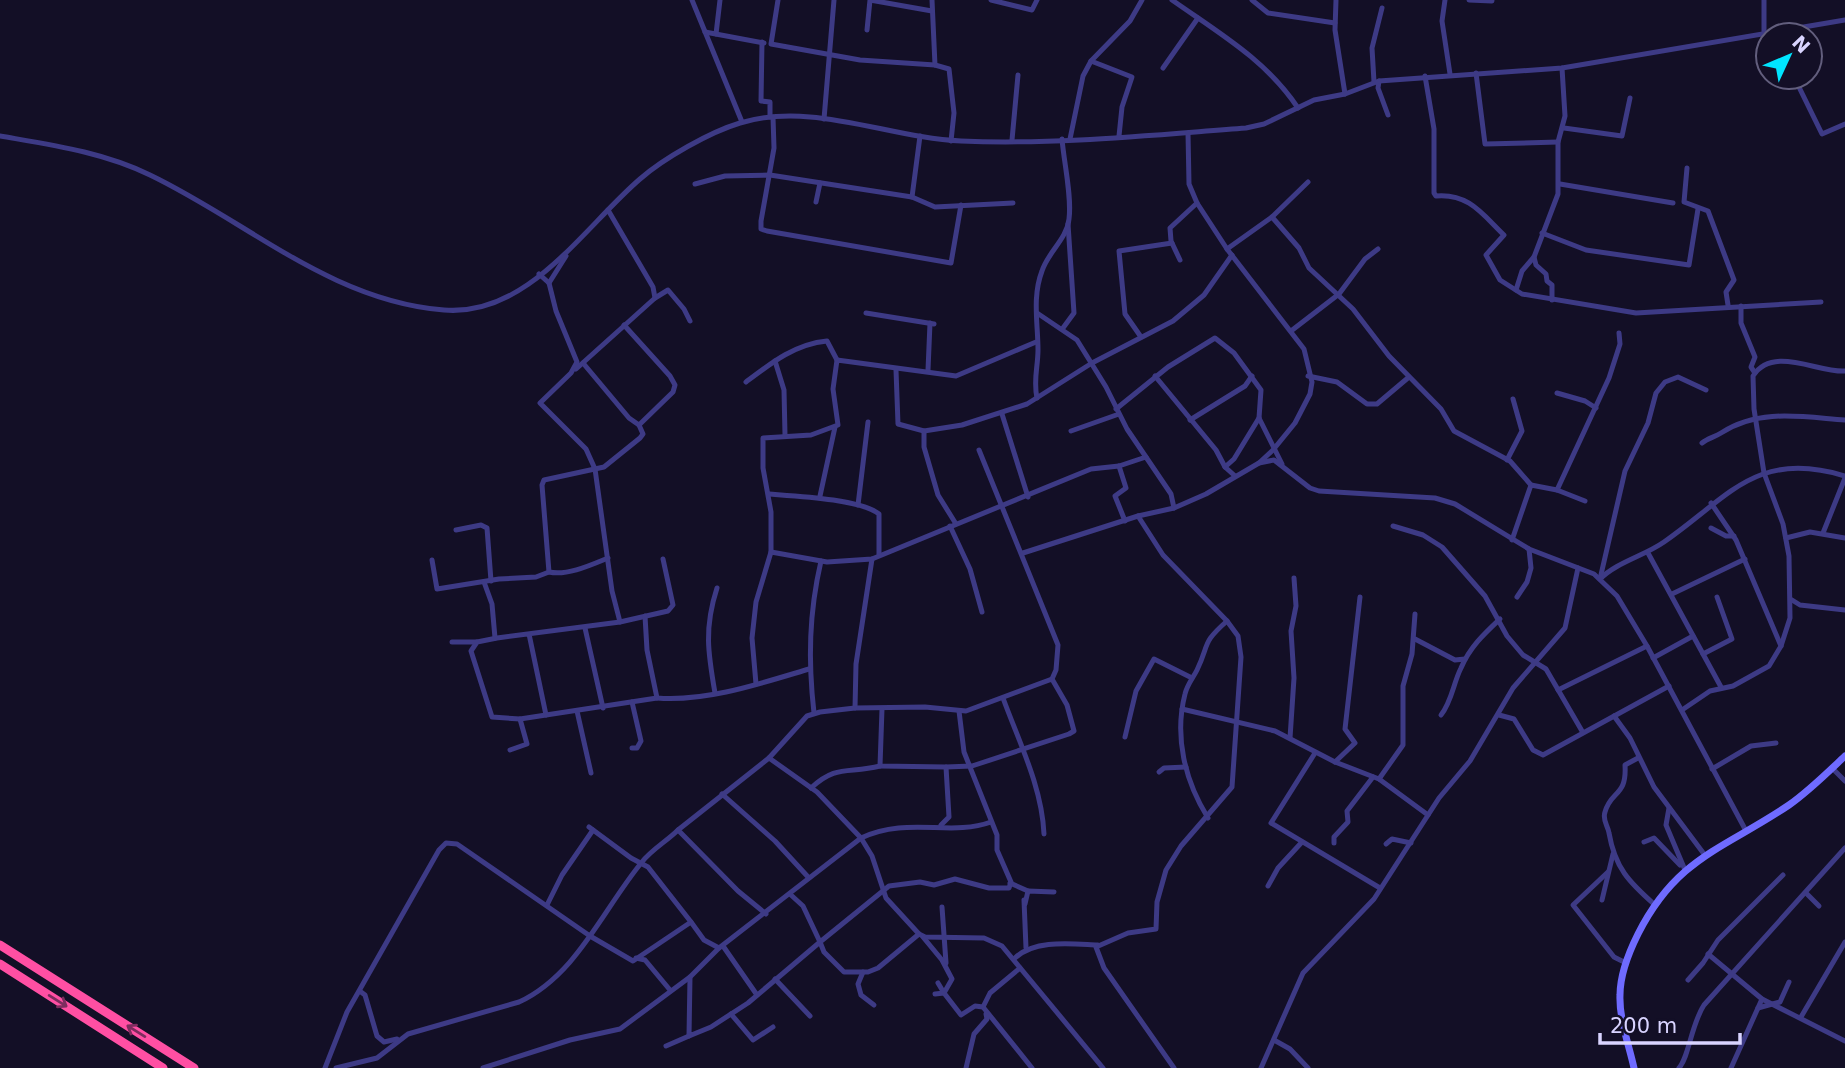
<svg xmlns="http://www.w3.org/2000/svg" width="1845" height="1068" font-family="'DejaVu Sans',sans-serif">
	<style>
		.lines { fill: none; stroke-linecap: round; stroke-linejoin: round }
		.street { stroke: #3d3a85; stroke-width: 5 }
		.secondary { stroke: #6f6bff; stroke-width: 7 }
		.highway { stroke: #ff4fa3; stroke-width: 9 }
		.oneway { stroke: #7d2c5e }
	</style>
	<rect width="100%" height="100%" fill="#130f26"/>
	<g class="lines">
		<g class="street">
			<polyline points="692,0 742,122"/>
			<polyline points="778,0 771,44 860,60 935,65"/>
			<polyline points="932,0 935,65 949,69 954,113 951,141"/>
			<polyline points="991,0 1032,10 1037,0"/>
			<path d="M 1172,0 C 1219,33 1266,60 1298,108"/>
			<polyline points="1252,0 1268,13 1335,23"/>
			<polyline points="1336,0 1335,30 1345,94"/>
			<polyline points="1445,0 1442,21 1450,74"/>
			<polyline points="1469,0 1492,1"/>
			<polyline points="867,30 870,0 932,11"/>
			<polyline points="705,32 764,43"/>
			<polyline points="1764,32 1764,0"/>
			<polyline points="716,34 720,0"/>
			<polyline points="762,42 761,101 770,102 770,117"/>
			<polyline points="1091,61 1132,77 1122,107 1119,136"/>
			<polyline points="1163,68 1198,18"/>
			<polyline points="1476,73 1485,144 1558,142"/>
			<path d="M 1425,76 L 1434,129 L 1434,193 L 1436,196 C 1469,193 1483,215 1504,235 L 1486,255 L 1500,280 L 1522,294 L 1636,313 L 1821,302"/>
			<polyline points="1789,77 1796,81 1822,134 1845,124"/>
			<polyline points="1379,81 1378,88 1388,115"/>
			<polyline points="1374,82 1372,48 1382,8"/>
			<polyline points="773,117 774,148 761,221 761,229 767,231 951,263 961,205"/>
			<polyline points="824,119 834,0"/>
			<polyline points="1564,128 1622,136 1630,98"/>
			<path d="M 0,136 C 52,145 103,152 150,175 C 248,222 331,301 444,310 C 528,317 583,228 640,179 C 664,158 710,132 740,123 C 812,101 889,138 961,141 C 1055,145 1152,135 1246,128 L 1264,124 L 1314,100 L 1345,94 L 1379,81 L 1562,68 L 1845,20"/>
			<polyline points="1070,139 1083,76 1091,61 1130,21 1142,0"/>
			<polyline points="1012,140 1018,75"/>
			<polyline points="1687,168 1684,202 1708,211 1734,280 1726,292 1728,305"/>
			<polyline points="695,184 725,176 770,175 912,197 935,207 1013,203"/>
			<polyline points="1560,184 1673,203"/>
			<polyline points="912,197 920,136"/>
			<polyline points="816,202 820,183"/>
			<polyline points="1272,217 1299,248 1309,268 1353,309 1389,356 1441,409 1454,431 1510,461 1531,485"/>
			<polyline points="1542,233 1586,250 1689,265 1698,209"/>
			<polyline points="1227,249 1272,217 1308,182"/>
			<polyline points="1180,260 1171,241 1170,228 1197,203"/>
			<polyline points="539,274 549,283 556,311 577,362 571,373 540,403 586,449 595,469 612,591 620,622 668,611 673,605 663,559"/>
			<polyline points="549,283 566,256"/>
			<polyline points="1516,290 1522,271 1534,257"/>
			<polyline points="655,298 668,290 684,309 690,321"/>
			<polyline points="1552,300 1552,285 1547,281 1546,274 1536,265 1534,257 1558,194 1558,142 1565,116 1562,68"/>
			<polyline points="1741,306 1741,323 1755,357 1751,367 1755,373"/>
			<polyline points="866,313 934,324"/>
			<polyline points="1037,313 1077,340 1106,387 1127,429 1171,494 1174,508"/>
			<polyline points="1063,328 1074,313 1068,224"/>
			<polyline points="1291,331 1339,294 1365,259 1378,249"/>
			<polyline points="1141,337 1125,314 1119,251 1172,243"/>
			<polyline points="775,361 784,390 785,435"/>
			<polyline points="583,363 629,418 639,425"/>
			<polyline points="576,369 655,298 653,287 608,210"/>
			<polyline points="896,370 898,424 924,431 962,425 1027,404 1092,363 1173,321 1204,295 1232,255"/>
			<polyline points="928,370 930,323"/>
			<polyline points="1155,376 1216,450 1225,467 1235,476"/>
			<polyline points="1308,376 1337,382 1367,404 1377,404 1409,377"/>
			<path d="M 746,382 C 771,363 795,344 827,341 L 837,360"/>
			<polyline points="1557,393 1585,401 1596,408"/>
			<path d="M 1037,398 C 1033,380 1038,367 1038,350 C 1038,324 1032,297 1042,271 C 1048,252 1067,239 1069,219 C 1072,197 1064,163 1062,139"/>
			<polyline points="1116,409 1168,367 1215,338 1234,353 1261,390 1259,418 1282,464"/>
			<polyline points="1002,414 1028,497"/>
			<polyline points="1190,420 1245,386 1252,376"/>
			<polyline points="924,431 924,447 938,495 956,524"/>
			<polyline points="1071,431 1119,414"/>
			<path d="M 1702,443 C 1708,438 1715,437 1721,433 C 1759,408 1803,417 1845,420"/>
			<polyline points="979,450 1058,645 1056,670 1052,679"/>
			<polyline points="1507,460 1522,431 1513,399"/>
			<polyline points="1259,463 1274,460 1310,488 1319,491 1435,498 1455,504 1529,549 1594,574 1617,596 1647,646 1745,829"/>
			<polyline points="1119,466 1126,488 1115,496 1125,521"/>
			<polyline points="1225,467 1234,459 1259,418"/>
			<polyline points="1557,490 1609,378 1620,344 1619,333"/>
			<path d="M 769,494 C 795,496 860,499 879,514 L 879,554"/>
			<polyline points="820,496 835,427"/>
			<polyline points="1711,503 1736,540 1781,646"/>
			<polyline points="858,505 868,422"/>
			<polyline points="1138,516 1163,555 1227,621 1238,636 1241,657 1232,787 1181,846 1166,870 1157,902 1156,929 1128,933 1096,947 1104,968 1174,1068"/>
			<polyline points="950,526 970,569 982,612"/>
			<polyline points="1393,526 1423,535 1442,547 1485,596 1507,636 1523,655 1546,669 1582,731"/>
			<polyline points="1711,528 1726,536 1734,536"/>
			<polyline points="456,530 481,525 487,528 491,581"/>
			<polyline points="1823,533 1845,478"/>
			<polyline points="1786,538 1810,532 1845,538"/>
			<polyline points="1512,540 1531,485 1557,490 1585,501"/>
			<polyline points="771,552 827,562 872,559 1091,469 1119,466 1146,457"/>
			<polyline points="1023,553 1138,516 1174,508 1206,494 1259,463 1273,450 1295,423 1310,394 1312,382 1304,349 1227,249 1197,203 1189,184 1188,133"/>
			<polyline points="1648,553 1721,687"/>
			<path d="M 608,558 C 591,565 567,576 549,572 L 542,485 L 544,480 L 604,467 L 640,438 L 643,434 L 639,425 L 673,392 L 675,385 L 670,376 L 624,325"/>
			<polyline points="432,560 437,589 499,579 536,577 549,572"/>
			<path d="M 1600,579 C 1617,562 1644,556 1664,542 C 1729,497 1756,449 1845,476"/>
			<polyline points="1600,579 1625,471 1648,423 1656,393 1665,382 1678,377 1706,390"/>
			<polyline points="484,582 492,604 495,638"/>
			<polyline points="1672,594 1745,559"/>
			<polyline points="1517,597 1527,582 1531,568 1529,549"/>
			<polyline points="1792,600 1800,605 1845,610"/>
			<path d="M 645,616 L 647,650 L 657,698 C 706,702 762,683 809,669"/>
			<polyline points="585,628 603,708"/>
			<polyline points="529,634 546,715 520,719 492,717 471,651 477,642 497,638 620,622"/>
			<polyline points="1415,639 1455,660 1465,659"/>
			<polyline points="452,642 477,642"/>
			<polyline points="1703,654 1732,639 1717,597"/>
			<polyline points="1653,658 1693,636"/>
			<polyline points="756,684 752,638 756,602 771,552 771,512 763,468 763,438 811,435 838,425 833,389 837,360 956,376 1036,342"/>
			<polyline points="1558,690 1647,646"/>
			<path d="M 715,693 C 708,653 704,628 717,588"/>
			<path d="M 1003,698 C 1019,742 1042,787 1044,834"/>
			<polyline points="855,708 925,707 966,711 1052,679 1067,705 1074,731 1069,734 972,766 946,767"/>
			<polyline points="882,709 880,766 946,767 949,817 941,825"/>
			<polyline points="1182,709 1275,731 1335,762 1379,779 1428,815"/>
			<path d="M 1682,710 L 1710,691 L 1733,686 L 1769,666 L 1781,646 L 1790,618 L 1789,556 L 1783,524 L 1764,473 L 1754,409 L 1753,376 C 1773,345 1818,373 1845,371"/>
			<polyline points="577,711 591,773"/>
			<path d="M 814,713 C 808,660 809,613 821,561"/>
			<polyline points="546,715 657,698"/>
			<path d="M 1441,715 C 1452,701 1453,684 1461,668 C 1470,647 1484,634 1500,619"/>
			<polyline points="1499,715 1514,719 1533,750 1543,755 1669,686"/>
			<polyline points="1614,716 1630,738 1654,787 1704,854"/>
			<polyline points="1125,737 1136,691 1154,659 1192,678"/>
			<polyline points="1290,738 1294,678 1291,631 1296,606 1294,578"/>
			<polyline points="632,748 637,748 641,741 632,702"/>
			<polyline points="510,750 527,744 520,719"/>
			<polyline points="1315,753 1271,823 1380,888"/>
			<polyline points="769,758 817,792 861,838 872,856 886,898 919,934 925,937 984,938 1002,946 1103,1068"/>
			<path d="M 1638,758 L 1625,765 C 1627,797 1611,790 1605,812 C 1602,820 1608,826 1609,833 C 1615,868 1629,882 1655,905"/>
			<polyline points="1335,762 1355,743 1345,729 1360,597"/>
			<polyline points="1832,768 1845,781"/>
			<polyline points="1712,769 1751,746 1776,743"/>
			<polyline points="1159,772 1164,768 1186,767"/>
			<polyline points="1379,779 1403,745 1403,686 1412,654 1415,614"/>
			<path d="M 811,788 C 837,764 848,774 880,766"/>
			<polyline points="722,794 775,841 809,878"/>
			<polyline points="1669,808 1666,825 1685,870"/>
			<path d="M 1208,818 C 1185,781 1174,737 1185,694 C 1187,685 1193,678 1197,670 C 1210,643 1201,644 1227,621"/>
			<polyline points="589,827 631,858 648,867 691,922"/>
			<polyline points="1644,842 1654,838 1680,865"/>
			<polyline points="1334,843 1334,837 1348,822 1347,811 1373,777"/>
			<polyline points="1386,844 1392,839 1411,843"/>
			<polyline points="1608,872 1573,905 1614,957 1626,963"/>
			<polyline points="1010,883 1028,891"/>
			<polyline points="1268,886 1278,868 1302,842"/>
			<polyline points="1806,893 1819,906"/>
			<polyline points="791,895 803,906 820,942 889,886 920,882 934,885 955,879 989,888 1009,888 1011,882 997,850 997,835 964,752 959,711"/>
			<polyline points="1024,900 1026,948"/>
			<polyline points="1602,900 1613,854"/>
			<polyline points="1025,904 1028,891 1054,892"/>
			<polyline points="547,905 562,875 593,830"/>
			<polyline points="942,907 946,963"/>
			<polyline points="766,914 738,891 678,830 769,758 807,716 820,712 855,708 856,664 872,559"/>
			<polyline points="923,937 942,960 952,979 944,993 961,1015 975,1006 983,1007"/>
			<polyline points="723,946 757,995"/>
			<polyline points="1708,954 1762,999 1845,1041"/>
			<polyline points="636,958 645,960 670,990"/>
			<path d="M 1015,958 C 1035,939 1072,944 1098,945"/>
			<polyline points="1020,968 990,993 983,1007 1032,1068"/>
			<polyline points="863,972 858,984 861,995 874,1005"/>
			<polyline points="690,977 689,1036 711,1027 748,1003 820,942 824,952 844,972 868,972 878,968 919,934"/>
			<polyline points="775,979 810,1016"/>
			<polyline points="1688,980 1703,963 1718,940 1783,875"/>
			<polyline points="361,992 365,995 377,1036 384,1042 397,1039"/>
			<polyline points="935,994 944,993 938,983"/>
			<polyline points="1758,1008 1780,1002 1789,982"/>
			<polyline points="731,1014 753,1040 773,1027"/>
			<polyline points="1801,1017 1845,942"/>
			<polyline points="1274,1040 1290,1049 1308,1068"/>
			<polyline points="666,1046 689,1036"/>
			<path d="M 325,1068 L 347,1012 L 439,850 L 446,843 L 457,844 L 590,936 L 633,961 L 691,922 L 704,940 L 719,948 L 861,838 C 908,816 950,837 991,822"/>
			<path d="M 336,1068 L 377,1058 L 408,1034 L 519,1002 C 577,975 603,909 642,862 C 651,850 667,841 678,830"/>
			<polyline points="483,1068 570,1040 620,1029 690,977 719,948"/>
			<polyline points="966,1068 974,1034 987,1019 986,1014"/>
			<polyline points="1261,1068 1303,973 1374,899 1439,798 1470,761 1513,688 1565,628 1578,568"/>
			<path d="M 1679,1068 C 1689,1057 1691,1025 1704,1005 L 1845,848"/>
			<polyline points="1731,1068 1762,999"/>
		</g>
		<path class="secondary" d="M 1634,1068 C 1629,1045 1619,1019 1620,995 C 1620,974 1629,952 1638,934 C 1677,857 1724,849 1789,805 C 1809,791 1827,773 1845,756"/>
		<g class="highway">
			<polyline points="0,945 194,1068"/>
			<polyline points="0,964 163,1068"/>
		</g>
	</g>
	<defs><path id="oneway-shaft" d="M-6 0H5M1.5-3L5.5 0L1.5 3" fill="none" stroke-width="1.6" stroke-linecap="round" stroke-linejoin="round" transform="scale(1.75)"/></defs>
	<g class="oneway">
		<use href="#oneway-shaft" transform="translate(58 1001) rotate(32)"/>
		<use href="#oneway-shaft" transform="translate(136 1031) rotate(-148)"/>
	</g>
	<g transform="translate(1789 56) rotate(46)"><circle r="33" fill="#130f26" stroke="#625e7d" stroke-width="2"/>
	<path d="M0-5L12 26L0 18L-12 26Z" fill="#00e5ff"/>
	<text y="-10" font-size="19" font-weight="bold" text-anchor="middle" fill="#d9d4ff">N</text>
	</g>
	<path d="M1600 1033v10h140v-10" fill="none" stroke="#d9d4ff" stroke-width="3.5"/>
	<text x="1610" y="1033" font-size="21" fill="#d9d4ff" stroke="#130f26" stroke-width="5" paint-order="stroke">200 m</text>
</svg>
